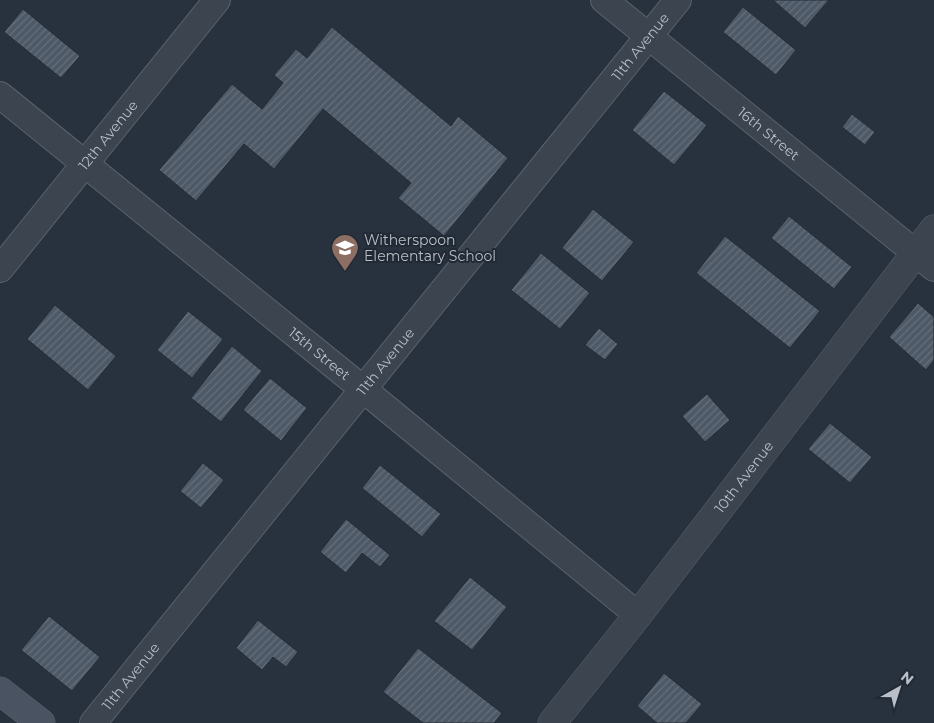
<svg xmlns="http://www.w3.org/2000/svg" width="934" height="723" font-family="Montserrat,sans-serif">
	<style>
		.building { fill: url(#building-hatch); stroke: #232b36 }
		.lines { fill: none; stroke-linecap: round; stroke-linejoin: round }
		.minor-casing { stroke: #5a626c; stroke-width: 28 }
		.tertiary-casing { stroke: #5a626c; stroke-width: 29 }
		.secondary-casing { stroke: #5a626c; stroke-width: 29 }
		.minor { stroke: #3c444f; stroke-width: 26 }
		.tertiary { stroke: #3c444f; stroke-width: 28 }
		.secondary { stroke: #4a5361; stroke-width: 28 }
		.labels { text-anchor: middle; stroke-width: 4; stroke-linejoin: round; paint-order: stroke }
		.street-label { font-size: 14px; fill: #b8bfc9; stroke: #212934 }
		.poi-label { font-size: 14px; fill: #b8bfc9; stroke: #212934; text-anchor: start }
	</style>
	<defs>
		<pattern id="building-hatch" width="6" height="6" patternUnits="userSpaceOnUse" patternTransform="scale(1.25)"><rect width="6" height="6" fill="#4e5967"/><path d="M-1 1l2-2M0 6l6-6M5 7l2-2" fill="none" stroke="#656f7b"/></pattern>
	</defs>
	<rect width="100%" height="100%" fill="#28323e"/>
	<g class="building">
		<polygon points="773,0 829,0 805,28"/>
		<polygon points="743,7 796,50 776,75 723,32"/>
		<polygon points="23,9 80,56 61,78 4,32"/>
		<polygon points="332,27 451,126 458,116 508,158 444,236 398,198 411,183 323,109 274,169 244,144 196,201 159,170 232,84 262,109 283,83 274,75 296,49 307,58"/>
		<polygon points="664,91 707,125 674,165 632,130"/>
		<polygon points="852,114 875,132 865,145 842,127"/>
		<polygon points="593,209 634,242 602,281 562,248"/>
		<polygon points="789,216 852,267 834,289 771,238"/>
		<polygon points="725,236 820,311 790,348 696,273"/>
		<polygon points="541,253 590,293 560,329 511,290"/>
		<polygon points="918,303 934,317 934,360 926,370 889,337"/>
		<polygon points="55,305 116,356 88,390 27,339"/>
		<polygon points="188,311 223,339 192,378 157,350"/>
		<polygon points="599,328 618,344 605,360 585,345"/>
		<polygon points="232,346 262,371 221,422 191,398"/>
		<polygon points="270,378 307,408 281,441 243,410"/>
		<polygon points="707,394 730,420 705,442 682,416"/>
		<polygon points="830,423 872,457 850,483 808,449"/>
		<polygon points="203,463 224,480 201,508 180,491"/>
		<polygon points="380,465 441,514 422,537 362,488"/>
		<polygon points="346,519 390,555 380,567 362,553 346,573 320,552"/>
		<polygon points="470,577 507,607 472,650 434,621"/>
		<polygon points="49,616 100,657 72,691 21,650"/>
		<polygon points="258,620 298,652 286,667 273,657 262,670 236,648"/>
		<polygon points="418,648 502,713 494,723 423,723 383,692"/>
		<polygon points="664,673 702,704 686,723 657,723 637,706"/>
	</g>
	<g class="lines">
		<defs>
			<g id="minor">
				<path id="s1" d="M 604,0 L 934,268"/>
				<path id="s2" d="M 0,95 L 363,389 L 638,615"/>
				<path id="s3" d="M 0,269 L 217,0"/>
				<path id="s4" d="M 93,723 L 678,0"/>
			</g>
			<g id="tertiary">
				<path id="s5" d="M 552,723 L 638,615 L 934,229"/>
			</g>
			<polyline id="secondary" points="0,691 41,723"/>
		</defs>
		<use href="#minor" class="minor-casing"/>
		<use href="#tertiary" class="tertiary-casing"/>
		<use href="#secondary" class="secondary-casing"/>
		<use href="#minor" class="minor"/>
		<use href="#tertiary" class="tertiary"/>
		<use href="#secondary" class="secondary"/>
	</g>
	<defs>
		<symbol id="school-pin" viewBox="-11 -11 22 30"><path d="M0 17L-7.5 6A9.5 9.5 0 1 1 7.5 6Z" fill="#8d6e63" stroke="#212934"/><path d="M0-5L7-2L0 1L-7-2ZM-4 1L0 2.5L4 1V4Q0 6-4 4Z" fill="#fff"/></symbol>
	</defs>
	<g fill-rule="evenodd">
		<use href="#school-pin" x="329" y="232" width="32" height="43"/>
	</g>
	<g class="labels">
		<g class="street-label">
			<text dy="5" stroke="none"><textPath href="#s4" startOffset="870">11th Avenue</textPath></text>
			<text dy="5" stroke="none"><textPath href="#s1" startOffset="212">16th Street</textPath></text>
			<text dy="5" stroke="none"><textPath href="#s3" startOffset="172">12th Avenue</textPath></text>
			<text dy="5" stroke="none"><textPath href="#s2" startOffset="411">15th Street</textPath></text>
			<text dy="5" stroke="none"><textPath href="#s4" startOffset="465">11th Avenue</textPath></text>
			<text dy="5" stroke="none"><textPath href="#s5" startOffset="312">10th Avenue</textPath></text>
			<text dy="5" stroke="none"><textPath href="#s4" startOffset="60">11th Avenue</textPath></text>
		</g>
		<g class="poi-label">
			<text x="364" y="245">Witherspoon<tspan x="364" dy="16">Elementary School</tspan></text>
		</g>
	</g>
	<g transform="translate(899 688) rotate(39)" stroke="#212934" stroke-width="4" paint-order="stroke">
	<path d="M0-4L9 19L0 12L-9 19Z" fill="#b8bfc9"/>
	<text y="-8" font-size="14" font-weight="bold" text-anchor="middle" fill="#b8bfc9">N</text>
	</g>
</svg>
